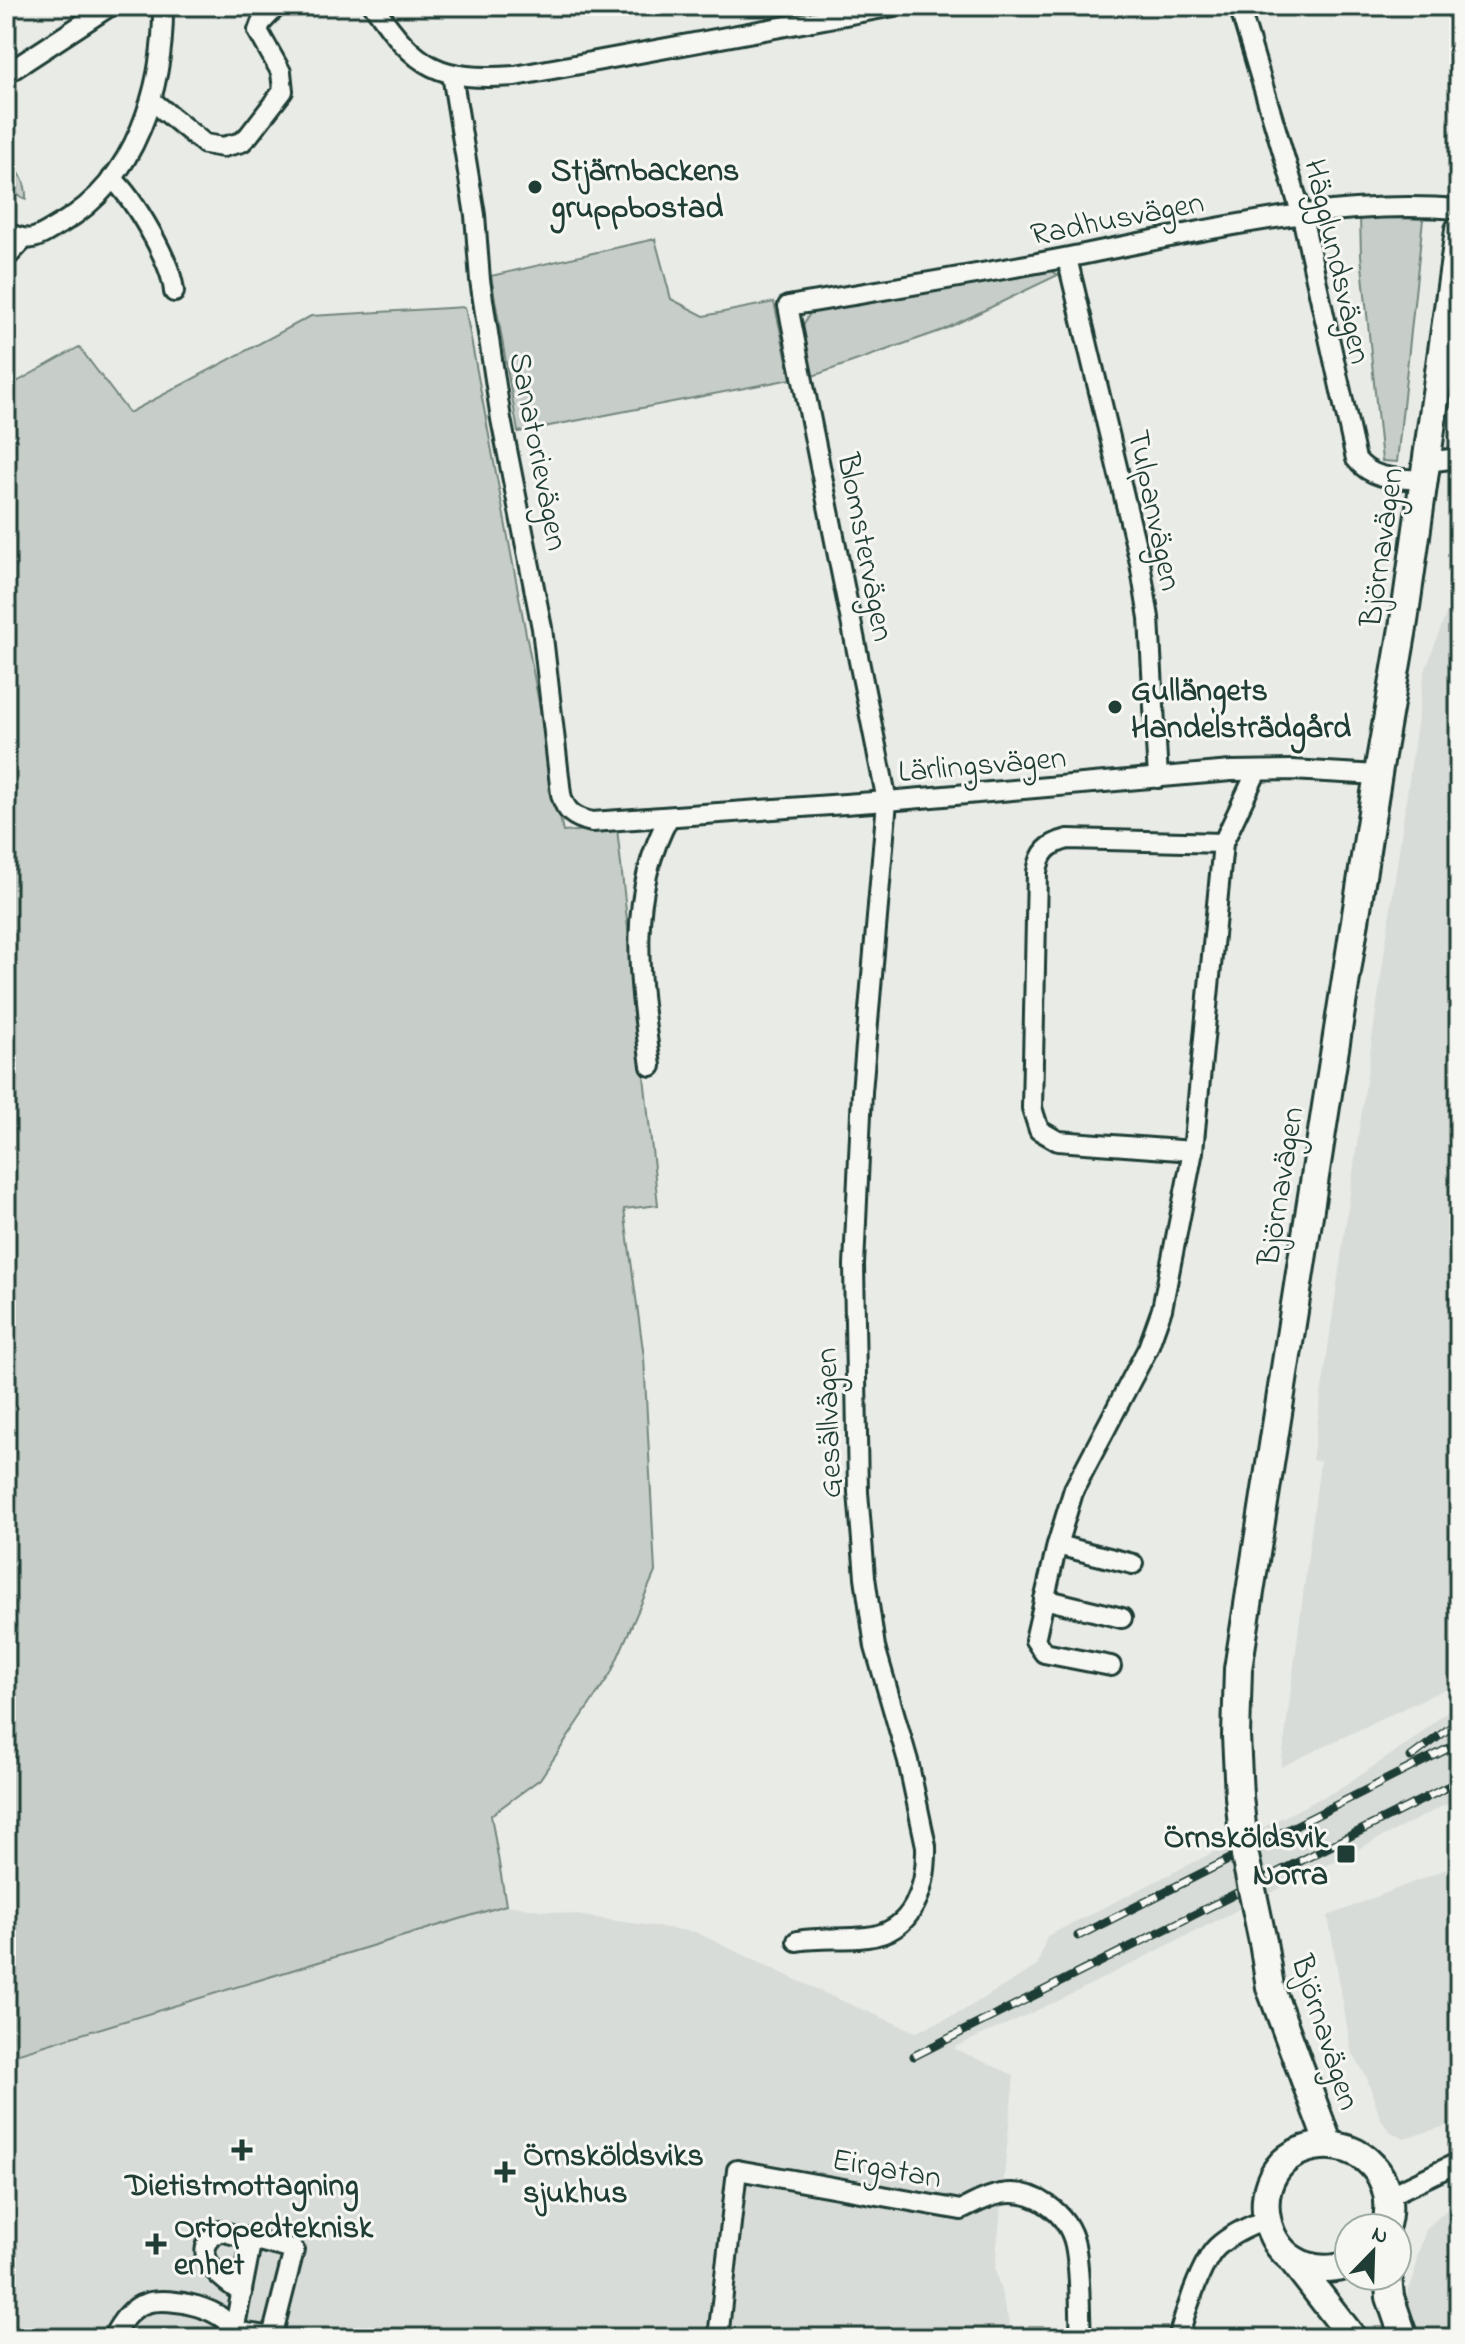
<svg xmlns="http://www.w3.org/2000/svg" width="1465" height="2344" font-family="'Indie Flower',sans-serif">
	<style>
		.built { fill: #d8dcd8 }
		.green { fill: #c7cec9; stroke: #73867e; stroke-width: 2 }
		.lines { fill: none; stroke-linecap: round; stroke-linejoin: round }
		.minor-casing { stroke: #1f3d34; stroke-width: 24 }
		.secondary-casing { stroke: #1f3d34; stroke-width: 32 }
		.minor { stroke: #f6f6f2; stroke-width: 18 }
		.secondary { stroke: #f6f6f2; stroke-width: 26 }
		.rail-casing { stroke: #1f3d34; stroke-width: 9 }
		.rail { stroke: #f6f6f2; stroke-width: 6; stroke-dasharray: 18; stroke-linecap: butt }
		.secondary-bridge-casing { stroke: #1f3d34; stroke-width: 32; stroke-linecap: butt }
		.secondary-bridge { stroke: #f6f6f2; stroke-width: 26 }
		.poi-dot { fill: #1f3d34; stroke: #f6f6f2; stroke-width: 3 }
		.labels { text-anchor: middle; stroke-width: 6; stroke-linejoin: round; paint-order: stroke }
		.poi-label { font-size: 32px; font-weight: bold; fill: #1f3d34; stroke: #f6f6f2; text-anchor: start }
		.street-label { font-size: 32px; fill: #1f3d34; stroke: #f6f6f2 }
	</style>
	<rect width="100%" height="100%" fill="#e9ebe7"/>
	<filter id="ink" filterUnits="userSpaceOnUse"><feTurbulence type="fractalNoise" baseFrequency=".0125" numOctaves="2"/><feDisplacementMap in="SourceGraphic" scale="16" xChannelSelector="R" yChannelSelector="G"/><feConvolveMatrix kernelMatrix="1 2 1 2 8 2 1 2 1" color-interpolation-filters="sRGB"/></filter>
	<g filter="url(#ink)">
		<g class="built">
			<polygon points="1459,578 1459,1685 1434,1694 1281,1767 1320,1462 1312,1460 1424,674"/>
			<polygon points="1459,1701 1459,1798 1058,2001 953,2048 1014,2075 995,2269 1013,2338 6,2338 6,2057 506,1905 695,1932 833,1997 916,2032 959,2013 1037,1966 1047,1936 1343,1787 1414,1739"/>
			<polygon points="1459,1864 1459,2122 1404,2139 1389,2131 1380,2118 1367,2078 1351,2050 1328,1916"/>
			<polygon points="1459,2198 1459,2338 1409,2338 1400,2311 1414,2277 1417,2257 1426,2229"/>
		</g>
		<g class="green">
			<path d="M 6,157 C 18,170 27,181 26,199 L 6,190 Z"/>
			<polygon points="1360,217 1423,219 1397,462 1382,461 1361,255"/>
			<polygon points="655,239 671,299 704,316 774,302 791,379 518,432 491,276"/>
			<polygon points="1047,268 1058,275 943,330 810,377 799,332 813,308"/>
			<polygon points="465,307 563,832 617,828 658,1205 624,1209 644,1357 655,1572 611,1673 540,1779 491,1815 506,1905 6,2057 6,388 79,347 129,413 311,316"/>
		</g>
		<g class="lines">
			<defs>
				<g id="minor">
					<path d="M 374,6 C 417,69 439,81 515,76 L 894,6"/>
					<path d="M 1239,6 L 1302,216 L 1356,459 C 1373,481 1398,478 1424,480"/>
					<polyline points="6,74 110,6"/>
					<path d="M 452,74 L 475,215 L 480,280 L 501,419 L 542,628 L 561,794 C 565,812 575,818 592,822 L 887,801 L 1231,771 L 1292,770 L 1378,775"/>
					<polyline points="151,100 205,144 223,147 242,142 249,135 283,91 281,72 258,31 261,23 277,6"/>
					<path d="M 112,178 C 134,199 172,262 174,292"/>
					<path d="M 6,232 C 33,245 37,237 62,223 C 136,180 164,87 163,6"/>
					<polyline points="6,258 23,240"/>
					<polyline points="1067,258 1140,563 1149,618 1158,778"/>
					<polyline points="1426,462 1459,458"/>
					<path d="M 651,1066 C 639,980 626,896 669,817"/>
					<path d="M 1193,1151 L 1058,1141 L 1039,1130 L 1032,1108 L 1037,872 C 1040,852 1048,844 1068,839 L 1223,843"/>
					<polyline points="1057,1545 1133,1564"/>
					<polyline points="1044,1599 1122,1618"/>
					<polyline points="1111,1666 1044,1653 1035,1640 1057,1545 1074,1489 1148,1348 1162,1309 1193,1151 1223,843 1257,771"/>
					<path d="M 797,1941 C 820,1937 843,1940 867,1937 C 914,1932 927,1887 926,1846 L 908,1761 L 875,1647 L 865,1577 L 858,1492 L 854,1265 L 862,1092 L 887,801 L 788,306 C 882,290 976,275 1069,257 C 1196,233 1328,198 1459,209"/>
					<polyline points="1388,2196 1459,2162"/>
					<path d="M 242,2293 C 221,2279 185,2253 220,2231 L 294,2250 L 272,2337 L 234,2331 L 252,2238"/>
					<path d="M 112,2338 C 120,2324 130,2307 147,2303 C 168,2296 231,2308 233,2335"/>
					<path d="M 718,2338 L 737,2170 L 961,2210 C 974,2204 987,2196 1001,2194 C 1035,2188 1068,2213 1075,2245 C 1081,2275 1079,2308 1081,2338"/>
					<path d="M 1178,2338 C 1184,2316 1201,2262 1217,2247 C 1231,2234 1249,2226 1266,2220"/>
				</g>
				<g id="secondary">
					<polyline points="1239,1796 1236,1736 1238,1669 1380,761 1403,628 1459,230"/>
					<polyline points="1263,1942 1270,1987 1329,2145"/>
					<polyline points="1293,2261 1353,2338"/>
					<path d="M 1349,2265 C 1257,2293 1232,2155 1321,2146 C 1340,2144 1359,2151 1372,2165 C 1388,2182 1392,2206 1385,2228"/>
					<polyline points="1388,2276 1390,2297 1404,2338"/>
				</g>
			</defs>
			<use href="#minor" class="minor-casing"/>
			<use href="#secondary" class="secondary-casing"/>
			<use href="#minor" class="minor"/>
			<use href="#secondary" class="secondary"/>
			<defs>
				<g id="rail">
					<polyline points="1411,1757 1459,1721"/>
					<polyline points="1078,1936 1459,1743"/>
					<polyline points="914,2056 1459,1781"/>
				</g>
			</defs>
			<use href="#rail" class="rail-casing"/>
			<use href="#rail" class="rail"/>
			<defs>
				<polyline id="secondary-bridge" points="1239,1796 1245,1856 1263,1942"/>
			</defs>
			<use href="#secondary-bridge" class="secondary-bridge-casing"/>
			<use href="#secondary-bridge" class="secondary-bridge"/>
		</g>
	</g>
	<g class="poi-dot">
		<circle cx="535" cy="187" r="8"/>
		<circle cx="1115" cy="707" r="8"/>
		<rect x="1336" y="1844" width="20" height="20" rx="4"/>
		<path d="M238 2138h8v8h8v8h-8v8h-8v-8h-8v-8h8z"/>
		<path d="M501 2160h8v8h8v8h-8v8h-8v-8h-8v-8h8z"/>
		<path d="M152 2232h8v8h8v8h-8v8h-8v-8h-8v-8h8z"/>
	</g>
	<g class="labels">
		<g class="poi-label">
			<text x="551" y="180">Stjärnbackens<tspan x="551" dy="37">gruppbostad</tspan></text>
			<text x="1131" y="700">Gullängets<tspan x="1131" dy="37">Handelsträdgård</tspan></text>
			<text x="1328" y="1847" text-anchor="end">Örnsköldsvik<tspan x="1328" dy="37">Norra</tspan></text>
			<text x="523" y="2165">Örnsköldsviks<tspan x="523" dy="37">sjukhus</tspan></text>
			<text x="242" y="2195" text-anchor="middle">Dietistmottagning</text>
			<text x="174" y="2237">Ortopedteknisk<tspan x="174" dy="37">enhet</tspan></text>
		</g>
		<g class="street-label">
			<text transform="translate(1117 217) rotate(-11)" y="11">Radhusvägen</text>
			<text transform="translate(1339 261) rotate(77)" y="11">Hägglundsvägen</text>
			<text transform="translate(540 451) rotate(79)" y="11">Sanatorievägen</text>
			<text transform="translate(1156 510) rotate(78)" y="11">Tulpanvägen</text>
			<text transform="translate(867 547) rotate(79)" y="11">Blomstervägen</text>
			<text transform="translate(1380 547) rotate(-82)" y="11">Björnavägen</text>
			<text transform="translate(982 763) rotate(-5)" y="11">Lärlingsvägen</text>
			<text transform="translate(1279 1186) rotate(-81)" y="11">Björnavägen</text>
			<text transform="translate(827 1423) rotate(-92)" y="11">Gesällvägen</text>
			<text transform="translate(1327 2032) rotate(72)" y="11">Björnavägen</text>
			<text transform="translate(887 2167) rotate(10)" y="11">Eirgatan</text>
		</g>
	</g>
	<rect width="1465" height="2344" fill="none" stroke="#f6f6f2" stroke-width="32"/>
	<rect x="16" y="16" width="1433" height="2312" fill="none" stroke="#1f3d34" stroke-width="3" filter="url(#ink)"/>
	<g transform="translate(1373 2252) rotate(23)"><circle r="38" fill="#f6f6f2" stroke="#a0aca6" stroke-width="2"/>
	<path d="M0-6L14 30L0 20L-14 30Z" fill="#1f3d34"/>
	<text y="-12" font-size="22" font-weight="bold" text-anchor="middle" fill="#1f3d34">N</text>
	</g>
</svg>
